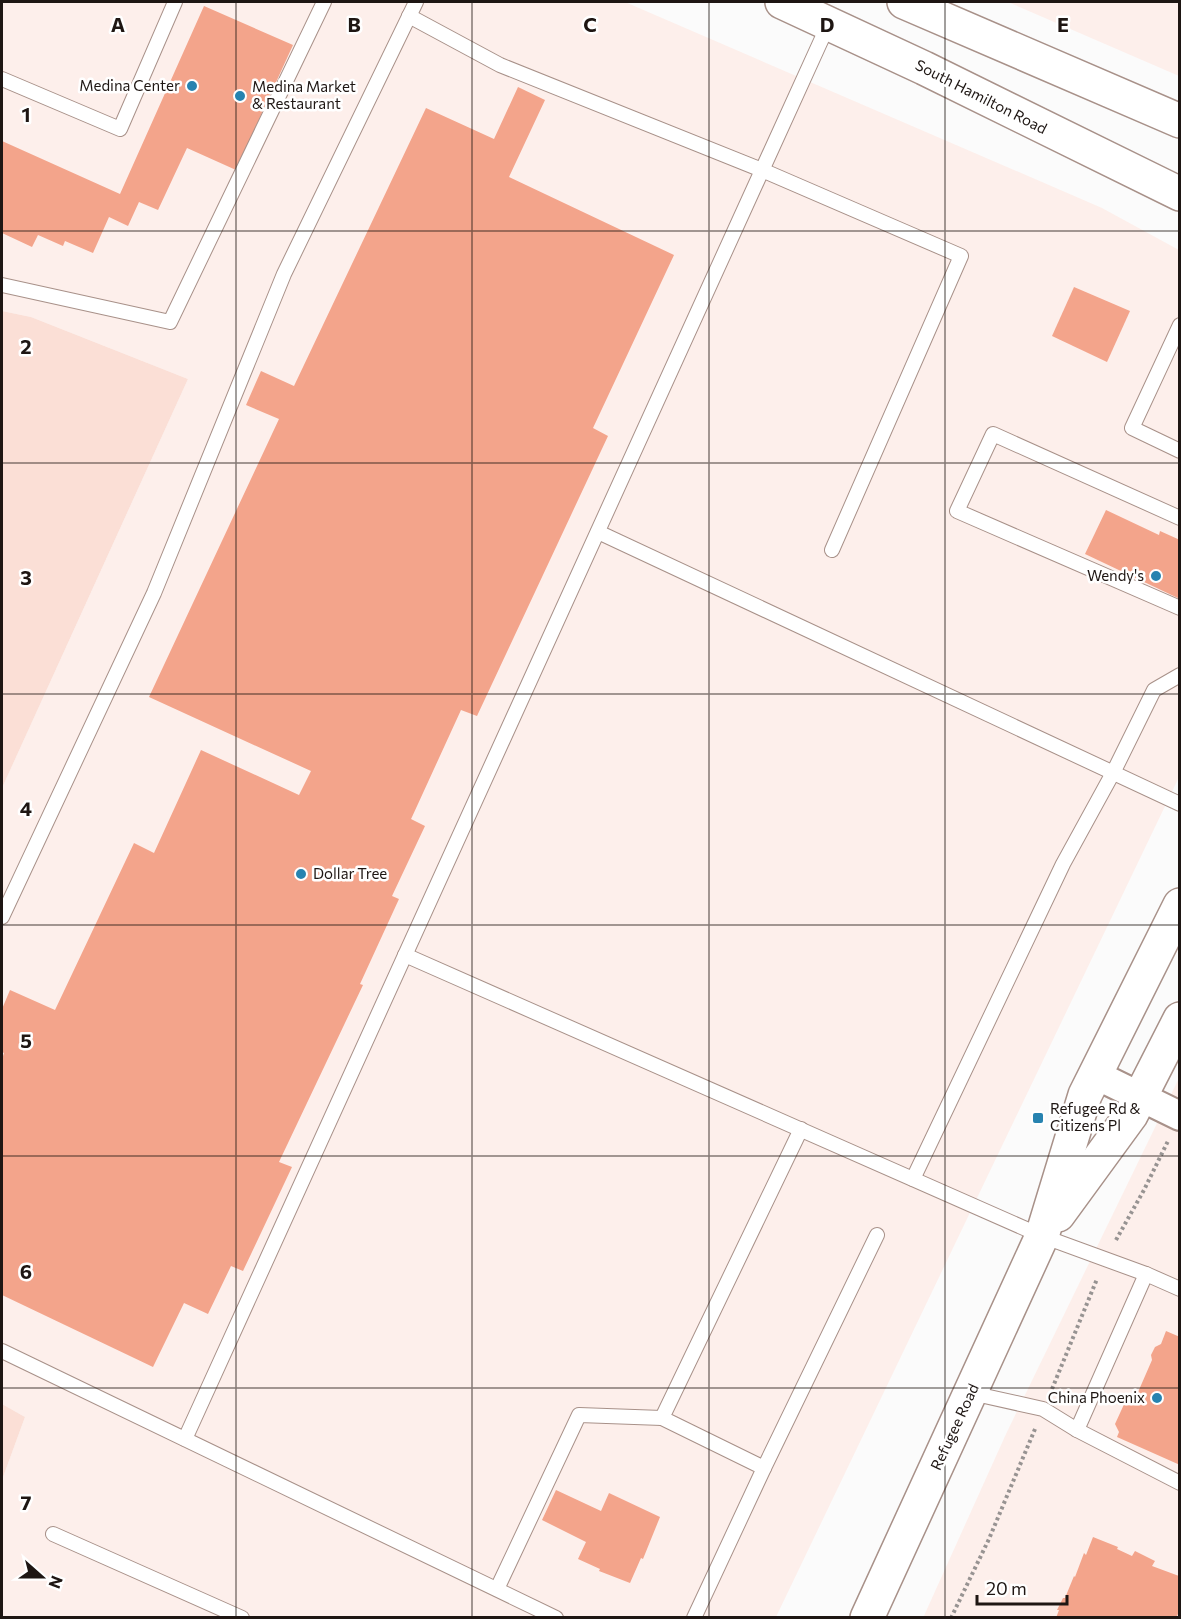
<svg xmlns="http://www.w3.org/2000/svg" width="1181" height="1619" font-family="Commissioner,sans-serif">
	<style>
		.built { fill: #fdefeb }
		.green { fill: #fbdfd6 }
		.building { fill: #f3a48b }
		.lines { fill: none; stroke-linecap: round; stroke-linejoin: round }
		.lane-casing { stroke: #a89189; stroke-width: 16 }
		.street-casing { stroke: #a89189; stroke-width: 32 }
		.primary-casing { stroke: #a89189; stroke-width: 36 }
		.path { stroke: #979392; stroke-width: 4; stroke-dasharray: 3 3; stroke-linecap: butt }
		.lane { stroke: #fff; stroke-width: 14 }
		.street { stroke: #fff; stroke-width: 28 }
		.primary { stroke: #fff; stroke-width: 33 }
		.grid { fill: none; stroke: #1e1613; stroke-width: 1.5; stroke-opacity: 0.55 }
		.poi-dot { fill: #2783b0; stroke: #fff; stroke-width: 2 }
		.labels { text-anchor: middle; stroke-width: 5; stroke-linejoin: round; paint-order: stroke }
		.poi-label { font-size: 15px; fill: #1e1613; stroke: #fff; text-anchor: end }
		.street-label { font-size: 15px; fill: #1e1613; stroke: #fff }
		.grid-label { font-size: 20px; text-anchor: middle; font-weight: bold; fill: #1e1613; stroke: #fff; stroke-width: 5; stroke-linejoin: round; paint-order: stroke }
	</style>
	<rect width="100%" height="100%" fill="#fbfbfb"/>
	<g class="built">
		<polygon points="2,2 625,2 1102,208 1179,250 1179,777 776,1617 2,1617 2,1480 25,1417 2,1404 2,788 188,379 31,317 2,311"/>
		<polygon points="1008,2 1179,2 1179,76"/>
		<polygon points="1179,1078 1179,1617 923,1618 1006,1434"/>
	</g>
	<g class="green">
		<polygon points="2,311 31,317 188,379 2,788"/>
		<polygon points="2,1404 25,1417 2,1480"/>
	</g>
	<g class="building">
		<polygon points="204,6 293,45 236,170 187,148 158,210 139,202 128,226 109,217 93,253 65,241 63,246 38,235 32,247 2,233 2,141 120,194"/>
		<polygon points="518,87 545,100 509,177 674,255 593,428 608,436 477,716 461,710 412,817 411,819 425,826 392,896 399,899 360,984 363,985 279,1162 292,1167 243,1271 231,1266 208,1314 184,1303 153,1367 2,1295 2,1059 4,1053 2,1052 2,1009 10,990 55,1010 134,843 154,853 201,750 299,795 311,771 149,697 279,419 246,405 261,371 294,386 426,108 494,139"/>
		<polygon points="1074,287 1130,311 1107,362 1052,336"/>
		<polygon points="1106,510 1159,535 1160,531 1180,540 1180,599 1085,554"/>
		<polygon points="1166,1331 1180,1337 1180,1465 1117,1437 1119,1432 1115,1424 1126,1400 1135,1399 1152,1360 1151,1355 1155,1347 1161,1344"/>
		<polygon points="556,1490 601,1511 609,1493 660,1517 643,1559 641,1558 630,1583 599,1571 600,1569 578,1559 586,1542 542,1520"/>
		<polygon points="1093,1537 1118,1547 1117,1549 1132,1556 1135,1551 1155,1561 1152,1566 1179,1576 1180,1615 1178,1614 1176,1618 1056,1618 1059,1610 1057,1610 1063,1598 1065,1598 1074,1576 1075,1577 1084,1553 1086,1555"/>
	</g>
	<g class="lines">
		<defs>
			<g id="lane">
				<polyline points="409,16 500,65 762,170 961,256 832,550"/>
				<polyline points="2,79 120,129 175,2"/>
				<polyline points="2,285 170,322 324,2"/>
				<polyline points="1180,325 1132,428 1180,451"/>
				<polyline points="1180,518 993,434 957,511 1180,608"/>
				<polyline points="598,532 1180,804"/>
				<polyline points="2,917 154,593 284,274 416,2"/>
				<polyline points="405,955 1042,1236 1146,1274 1180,1289"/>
				<polyline points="913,1179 1063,864 1114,771 1154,690 1180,675"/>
				<polyline points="2,1351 556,1618"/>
				<polyline points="971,1393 1043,1409 1077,1430 1180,1483"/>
				<polyline points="1077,1430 1146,1274"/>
				<polyline points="185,1439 829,23"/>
				<polyline points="764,1468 877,1235"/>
				<polyline points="53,1534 242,1618"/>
				<polyline points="497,1589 579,1415 662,1418"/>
				<polyline points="694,1618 764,1468 662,1418 801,1129"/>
			</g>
			<polyline id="street" points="1096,1075 1180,1116"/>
			<g id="primary">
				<polyline points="782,2 924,68 1180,194"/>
				<polyline points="904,2 1180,121"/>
				<polyline points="1058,1215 1131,1115 1180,1019"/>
				<polyline points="867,1618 1042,1236 1085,1095 1180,905"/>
			</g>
		</defs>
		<use href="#lane" class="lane-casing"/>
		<use href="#street" class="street-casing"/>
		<use href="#primary" class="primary-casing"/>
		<g class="path">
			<polyline points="1116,1240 1144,1190 1168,1141"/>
			<polyline points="1052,1389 1097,1279"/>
			<polyline points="951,1618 989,1539 1035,1429"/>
		</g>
		<use href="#lane" class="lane"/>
		<use href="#street" class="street"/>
		<use href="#primary" class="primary"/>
	</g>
	<path class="grid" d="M 236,2 L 236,1618M 472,2 L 472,1618M 709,2 L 709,1618M 945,2 L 945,1618M 2,231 L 1180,231M 2,463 L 1180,463M 2,694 L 1180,694M 2,925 L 1180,925M 2,1156 L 1180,1156M 2,1388 L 1180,1388"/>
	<g class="poi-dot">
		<circle cx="192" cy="86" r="6"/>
		<circle cx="240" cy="96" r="6"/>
		<circle cx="1156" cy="576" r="6"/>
		<circle cx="301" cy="874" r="6"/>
		<rect x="1032" y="1112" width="12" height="12" rx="3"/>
		<circle cx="1157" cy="1398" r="6"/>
	</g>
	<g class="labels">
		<g class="poi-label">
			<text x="180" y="91">Medina Center</text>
			<text x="252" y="92" text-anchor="start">Medina Market<tspan x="252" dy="17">&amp; Restaurant</tspan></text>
			<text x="1144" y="581">Wendy's</text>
			<text x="313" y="879" text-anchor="start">Dollar Tree</text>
			<text x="1050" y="1114" text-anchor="start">Refugee Rd &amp;<tspan x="1050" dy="17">Citizens Pl</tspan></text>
			<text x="1145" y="1403">China Phoenix</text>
		</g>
		<g class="street-label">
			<text transform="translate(981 97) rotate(27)" y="5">South Hamilton Road</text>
			<text transform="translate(955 1427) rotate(-65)" y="5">Refugee Road</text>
		</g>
	</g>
	<g class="grid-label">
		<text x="118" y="32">A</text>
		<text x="354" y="32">B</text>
		<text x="590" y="32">C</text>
		<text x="827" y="32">D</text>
		<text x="1063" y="32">E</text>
		<text x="26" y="122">1</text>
		<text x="26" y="354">2</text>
		<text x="26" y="585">3</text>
		<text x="26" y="816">4</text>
		<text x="26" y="1048">5</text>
		<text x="26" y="1279">6</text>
		<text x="26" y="1510">7</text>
	</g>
	<rect width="1181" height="1619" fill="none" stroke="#1e1613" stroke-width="6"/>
	<g transform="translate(42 1577) rotate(111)" stroke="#ffffff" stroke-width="4.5" paint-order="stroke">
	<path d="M0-4.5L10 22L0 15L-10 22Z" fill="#1e1613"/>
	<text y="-9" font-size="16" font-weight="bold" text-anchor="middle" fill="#1e1613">N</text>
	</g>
	<path d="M977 1595v9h90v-9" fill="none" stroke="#1e1613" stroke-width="3"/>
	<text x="986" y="1595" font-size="18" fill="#1e1613" stroke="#ffffff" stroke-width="4.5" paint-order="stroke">20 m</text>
</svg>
